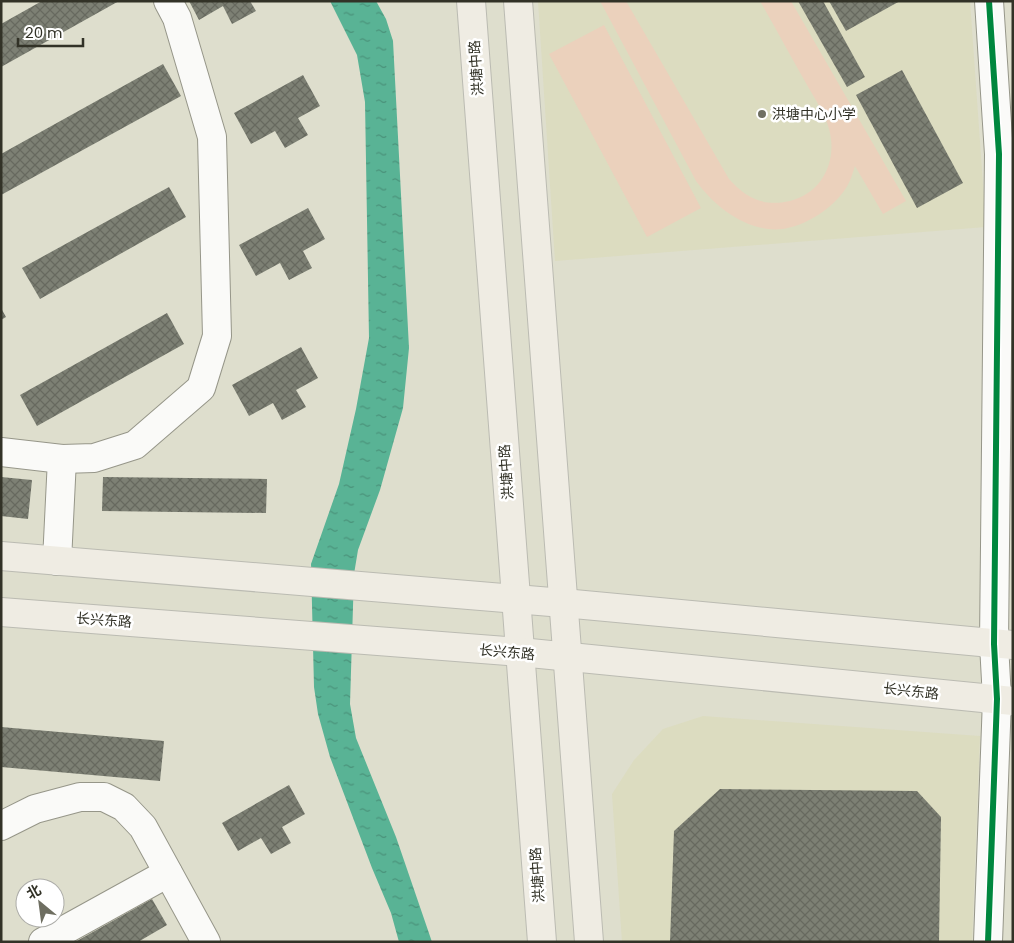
<svg xmlns="http://www.w3.org/2000/svg" width="1014" height="943" font-family="Poppins,'Noto Sans SC',sans-serif">
	<style>
		.built { fill: #dcdcc0 }
		.park { fill: #ebd1bc }
		.water { fill: url(#water-ripples) }
		.building { fill: url(#building-cross-hatch) }
		.lines { fill: none; stroke-linecap: round; stroke-linejoin: round }
		.minor-casing { stroke: #969689; stroke-width: 30 }
		.major-casing { stroke: #bbbbb2; stroke-width: 30 }
		.minor { stroke: #fafaf8; stroke-width: 28 }
		.major { stroke: #efece3; stroke-width: 28 }
		.cycleway-casing { stroke: #fff; stroke-width: 9 }
		.cycleway { stroke: #00873e; stroke-width: 6 }
		.poi-dot { fill: #6e6e61; stroke: #fff; stroke-width: 2 }
		.labels { text-anchor: middle; stroke-width: 5; stroke-linejoin: round; paint-order: stroke }
		.street-label { font-size: 14px; fill: #323227; stroke: #fff }
		.poi-label { font-size: 14px; fill: #323227; stroke: #fff; text-anchor: start }
	</style>
	<defs>
		<pattern id="water-ripples" width="26" height="14" patternUnits="userSpaceOnUse" patternTransform="scale(1.25)"><rect width="26" height="14" fill="#59b395"/><path d="M2 4q2-2 4 0t4 0M15 11q2-2 4 0t4 0" fill="none" stroke="#4a927a"/></pattern>
		<pattern id="building-cross-hatch" width="8" height="8" patternUnits="userSpaceOnUse" patternTransform="scale(1.25)"><rect width="8" height="8" fill="#7d8074"/><path d="M0 0l8 8M0 8l8-8" fill="none" stroke="#67695f"/></pattern>
	</defs>
	<rect width="100%" height="100%" fill="#dedecd"/>
	<g class="built">
		<polygon points="538,1 970,1 986,227 555,261"/>
		<polygon points="703,716 980,736 972,942 622,942 612,794 634,760 663,729"/>
	</g>
	<g class="park">
		<path d="M 600,1 L 626,1 L 729,179 C 746,198 763,207 790,201 C 822,193 838,161 829,129 C 825,114 815,99 807,85 C 791,57 776,29 760,1 L 791,1 L 906,201 L 883,214 L 855,166 C 852,175 850,183 844,191 C 829,212 795,233 768,229 C 738,225 713,204 696,181 Z"/>
		<polygon points="604,25 701,208 647,237 549,54"/>
	</g>
	<polygon class="water" points="330,1 376,1 386,19 393,41 409,348 403,408 380,490 358,550 354,574 350,704 356,738 396,837 432,942 399,942 391,913 372,868 330,757 318,714 314,687 311,564 339,484 356,409 369,338 365,102 357,55"/>
	<g class="building">
		<polygon points="42,1 119,1 1,67 1,24"/>
		<polygon points="189,1 250,1 256,11 232,24 223,6 199,20"/>
		<polygon points="798,1 823,1 865,77 847,87"/>
		<polygon points="829,1 900,1 846,31"/>
		<polygon points="163,64 181,96 1,195 1,154"/>
		<polygon points="902,70 963,183 917,208 856,95"/>
		<polygon points="303,75 320,106 298,118 308,135 285,148 275,131 251,144 234,113"/>
		<polygon points="169,187 186,217 40,299 22,268"/>
		<polygon points="308,208 325,239 303,251 312,268 289,280 280,263 256,276 239,245"/>
		<polygon points="1,308 6,317 1,320"/>
		<polygon points="167,313 184,344 37,426 20,395"/>
		<polygon points="301,347 318,378 296,390 306,407 282,420 273,403 249,416 232,385"/>
		<polygon points="1,477 32,480 28,519 1,516"/>
		<polygon points="103,477 267,479 266,513 102,511"/>
		<polygon points="1,727 164,741 160,781 1,767"/>
		<polygon points="289,785 305,814 282,827 291,843 271,854 261,838 238,851 222,823"/>
		<polygon points="720,789 917,791 941,817 939,942 670,942 674,831"/>
		<polygon points="152,899 167,925 138,942 75,942"/>
	</g>
	<g class="lines">
		<defs>
			<g id="minor">
				<polyline points="1,452 62,459 57,561"/>
				<polyline points="62,459 94,458 135,445 201,388 217,336 212,137 177,18 168,1"/>
				<polyline points="1,826 35,809 80,797 104,797 124,807 143,827 206,942"/>
				<polyline points="43,942 168,873"/>
				<polyline points="988,942 997,699 994,644 999,154 989,1"/>
			</g>
			<g id="major">
				<polyline points="471,1 542,942"/>
				<polyline points="518,1 589,942"/>
				<polyline points="1,556 563,603 1013,645"/>
				<polyline points="1,612 520,652 1013,701"/>
			</g>
		</defs>
		<use href="#minor" class="minor-casing"/>
		<use href="#major" class="major-casing"/>
		<use href="#minor" class="minor"/>
		<use href="#major" class="major"/>
		<defs>
			<polyline id="cycleway" points="988,942 997,699 994,644 999,154 989,1"/>
		</defs>
		<use href="#cycleway" class="cycleway-casing"/>
		<use href="#cycleway" class="cycleway"/>
	</g>
	<circle class="poi-dot" cx="762" cy="114" r="5"/>
	<g class="labels">
		<g class="street-label">
			<text transform="translate(476 68) rotate(-94)" y="5">洪塘中路</text>
			<text transform="translate(506 472) rotate(-94)" y="5">洪塘中路</text>
			<text transform="translate(104 620) rotate(4)" y="5">长兴东路</text>
			<text transform="translate(507 652) rotate(5)" y="5">长兴东路</text>
			<text transform="translate(911 691) rotate(6)" y="5">长兴东路</text>
			<text transform="translate(537 875) rotate(-94)" y="5">洪塘中路</text>
		</g>
		<g class="poi-label">
			<text x="772" y="119">洪塘中心小学</text>
		</g>
	</g>
	<rect width="1014" height="943" fill="none" stroke="#323227" stroke-width="5"/>
	<g transform="translate(40 903) rotate(331)"><circle r="24" fill="#ffffff" stroke="#adada9"/>
	<path d="M0-4L9 19L0 12L-9 19Z" fill="#6e6e61"/>
	<text y="-8" font-size="14" font-weight="bold" text-anchor="middle" fill="#323227">北</text>
	</g>
	<path d="M18 38v8h65v-8" fill="none" stroke="#323227" stroke-width="2.5"/>
	<text x="25" y="38" font-size="15" fill="#323227" stroke="#ffffff" stroke-width="4" paint-order="stroke">20 m</text>
</svg>
